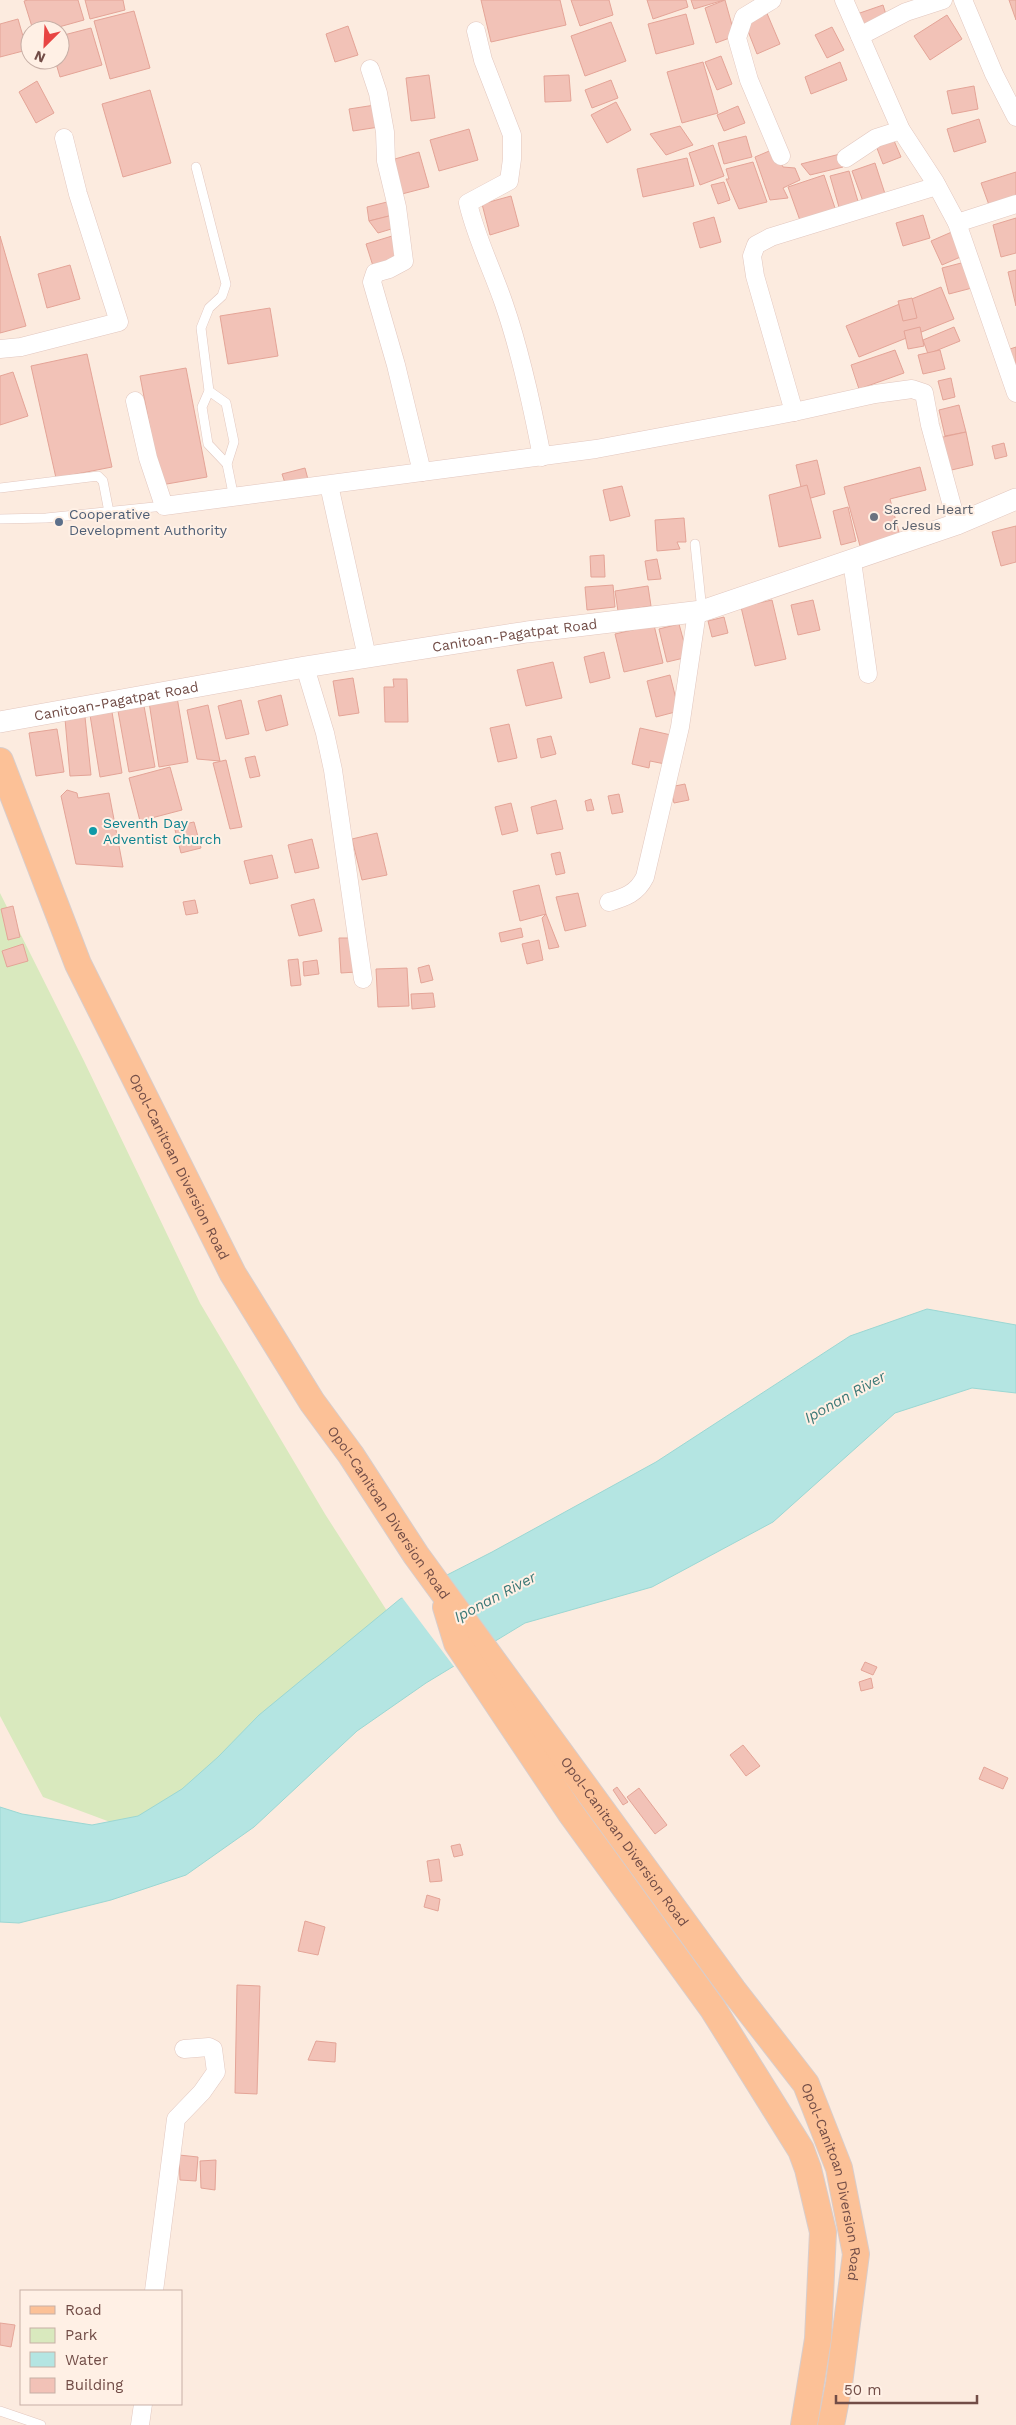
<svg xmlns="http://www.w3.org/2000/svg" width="1016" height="2425" font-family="'Work Sans',sans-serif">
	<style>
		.green { fill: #d9e9be }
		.water { fill: #b4e5e2; stroke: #9bd7d3 }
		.pier { fill: #fcebdf }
		.building { fill: #f2c2b7; stroke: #e4a497 }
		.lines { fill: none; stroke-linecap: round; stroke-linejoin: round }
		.service-casing { stroke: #e2c7bf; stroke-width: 10 }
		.minor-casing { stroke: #e2c7bf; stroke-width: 19 }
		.tertiary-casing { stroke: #e2c7bf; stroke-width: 22 }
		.primary-casing { stroke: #d8cdcb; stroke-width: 28 }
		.service { stroke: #fff; stroke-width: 9 }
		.minor { stroke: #fff; stroke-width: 18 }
		.tertiary { stroke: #fff; stroke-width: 21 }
		.primary { stroke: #fcc197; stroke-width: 26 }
		.worship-dot { fill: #6b7280; stroke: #fff0e5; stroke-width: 2 }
		.service-dot { fill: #5c6f8a; stroke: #fff0e5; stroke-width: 2 }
		.culture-dot { fill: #0f9aa8; stroke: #fff0e5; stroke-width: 2 }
		.labels { text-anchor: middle; stroke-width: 4; stroke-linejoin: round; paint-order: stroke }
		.worship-label { font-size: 14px; fill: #5b616d; stroke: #fff0e5; text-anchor: start }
		.service-label { font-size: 14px; fill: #4e5e75; stroke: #fff0e5; text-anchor: start }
		.street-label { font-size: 14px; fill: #724d47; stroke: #fff0e5 }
		.culture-label { font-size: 14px; fill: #0d838f; stroke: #fff0e5; text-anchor: start }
		.water-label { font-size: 15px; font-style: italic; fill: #3b7876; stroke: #fff0e5 }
	</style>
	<rect width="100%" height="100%" fill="#fcebdf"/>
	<polygon class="green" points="0,893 84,1061 200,1303 325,1514 396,1625 137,1832 43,1797 0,1716"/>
	<polygon class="water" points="927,1309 1016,1325 1016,1393 972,1388 895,1413 773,1522 652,1587 525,1623 426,1683 357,1731 254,1827 186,1875 111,1900 19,1923 0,1922 0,1807 22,1814 92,1825 138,1816 182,1789 218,1757 259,1715 400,1599 492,1552 656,1462 850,1336"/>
	<polygon class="pier" points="444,1574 496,1643 455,1668 401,1596"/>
	<g class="building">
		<polygon points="28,0 78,0 84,20 48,30 33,30 24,1"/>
		<polygon points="85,0 123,0 125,10 90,19"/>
		<polygon points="481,0 560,0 566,25 491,42"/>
		<polygon points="571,0 609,0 613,15 580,26"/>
		<polygon points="647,0 686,0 688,7 653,19"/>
		<polygon points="691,0 724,0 694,9"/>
		<polygon points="725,0 735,36 716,43 705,8"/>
		<polygon points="1009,0 1016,0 1016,20"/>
		<polygon points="883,5 888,21 859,31 854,15"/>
		<polygon points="134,11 150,68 110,79 94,21"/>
		<polygon points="766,11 780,44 757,54 744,21"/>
		<polygon points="686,14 694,44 656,54 648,24"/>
		<polygon points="947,15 962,39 930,60 914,36"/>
		<polygon points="18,19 27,50 0,57 0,24"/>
		<polygon points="611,22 626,61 585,76 571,36"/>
		<polygon points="348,26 358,55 335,62 326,34"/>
		<polygon points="832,27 844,50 827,58 815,35"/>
		<polygon points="91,28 102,65 60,77 55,60 60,60 60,36"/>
		<polygon points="721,56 732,84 717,90 705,62"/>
		<polygon points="703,62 718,113 682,123 667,72"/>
		<polygon points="840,62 847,80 811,94 805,77"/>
		<polygon points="429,75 435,118 411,121 406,78"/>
		<polygon points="569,75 571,101 545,102 544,76"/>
		<polygon points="611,80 618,98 592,108 585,90"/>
		<polygon points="37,81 54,113 36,123 19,92"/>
		<polygon points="974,86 978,109 952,114 947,91"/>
		<polygon points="150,90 171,163 123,177 102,104"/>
		<polygon points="616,102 631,130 607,143 591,115"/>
		<polygon points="375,105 379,127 353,131 349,109"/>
		<polygon points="738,106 745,123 724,131 717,115"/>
		<polygon points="979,119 986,142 954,152 947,129"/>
		<polygon points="680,126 693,145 666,155 650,134"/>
		<polygon points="469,129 478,160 439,171 430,140"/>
		<polygon points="746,136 752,157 724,164 718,143"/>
		<polygon points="892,136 901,157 883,164 875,143"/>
		<polygon points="713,145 724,176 700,185 689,153"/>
		<polygon points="774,149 783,167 795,168 800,180 783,188 788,198 770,200 755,157"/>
		<polygon points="419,152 429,187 398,195 388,161"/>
		<polygon points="840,154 843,167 810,175 801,164"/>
		<polygon points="687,158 694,186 643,197 637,169"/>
		<polygon points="753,162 767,202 739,209 726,179 729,179 726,169"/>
		<polygon points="875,163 887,200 865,207 852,171"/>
		<polygon points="849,171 860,208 841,214 830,176"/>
		<polygon points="1016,172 1016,197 989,205 981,183"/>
		<polygon points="824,175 837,214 802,226 788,187"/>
		<polygon points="724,182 730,200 718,204 711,185"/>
		<polygon points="511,196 519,226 490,235 482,204"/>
		<polygon points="391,201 393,215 369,221 367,207"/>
		<polygon points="393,215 398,227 378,233 369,221"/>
		<polygon points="923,215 930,238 903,246 896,223"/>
		<polygon points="714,217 721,242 700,248 693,223"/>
		<polygon points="1016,218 1016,253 1001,257 993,225"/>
		<polygon points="954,231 965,255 942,265 931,241"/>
		<polygon points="0,236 26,326 0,333"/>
		<polygon points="392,236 399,259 373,266 366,244"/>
		<polygon points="965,262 972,288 949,294 942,268"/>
		<polygon points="70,265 80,299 47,308 38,274"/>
		<polygon points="1016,270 1016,306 1008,272"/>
		<polygon points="941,287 954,319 859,357 846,326"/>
		<polygon points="912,298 917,318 903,321 898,301"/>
		<polygon points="270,308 278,356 228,364 220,316"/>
		<polygon points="920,327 924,346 908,349 904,331"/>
		<polygon points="954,327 960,341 928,354 923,340"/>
		<polygon points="1016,347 1016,380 1007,350"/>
		<polygon points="895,350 904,373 859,389 851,365"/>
		<polygon points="940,350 945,369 923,374 918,355"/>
		<polygon points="87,354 112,467 56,478 31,366"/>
		<polygon points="186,368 207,477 161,485 140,376"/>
		<polygon points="13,372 28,416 0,425 0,376"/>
		<polygon points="951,378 955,397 943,400 938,381"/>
		<polygon points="959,405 966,432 945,436 939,410"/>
		<polygon points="966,432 973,465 943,472 934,439"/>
		<polygon points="1004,443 1007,456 995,459 992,446"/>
		<polygon points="817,460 825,494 804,500 796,465"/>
		<polygon points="920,467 926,490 890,499 900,536 860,546 844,487"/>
		<polygon points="305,468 310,487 287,489 282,474"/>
		<polygon points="807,485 821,538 779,547 769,495"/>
		<polygon points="622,486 630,516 610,521 603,490"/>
		<polygon points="848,507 856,541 841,545 833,511"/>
		<polygon points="684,518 686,542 677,542 680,549 657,551 655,520"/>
		<polygon points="1016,526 1016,562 1001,566 992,532"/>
		<polygon points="604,555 605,577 591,577 590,556"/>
		<polygon points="657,559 661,579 648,580 645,561"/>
		<polygon points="613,585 615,607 587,610 585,587"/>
		<polygon points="648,586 651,606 618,611 615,591"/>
		<polygon points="772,600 786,659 755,666 741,607"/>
		<polygon points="813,600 820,630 798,635 791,605"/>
		<polygon points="724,617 728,633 712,637 708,621"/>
		<polygon points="679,624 688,657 667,662 659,629"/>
		<polygon points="654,625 663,663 624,672 615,634"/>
		<polygon points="604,652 610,678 590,683 584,657"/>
		<polygon points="553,662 562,698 526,706 517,670"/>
		<polygon points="670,675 679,711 656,717 647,681"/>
		<polygon points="353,678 359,713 339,716 333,681"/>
		<polygon points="393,679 407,679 408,722 385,722 384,687 394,687"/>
		<polygon points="281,695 288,725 266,731 258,701"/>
		<polygon points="177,697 188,762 159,767 149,702"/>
		<polygon points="241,700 249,734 226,739 218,706"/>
		<polygon points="208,705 220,761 197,759 187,710"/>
		<polygon points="144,706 155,767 129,772 118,711"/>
		<polygon points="112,712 122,773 100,777 90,715"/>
		<polygon points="85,717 91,775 70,776 65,719"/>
		<polygon points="509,724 517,758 498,762 490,728"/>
		<polygon points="640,728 671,735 665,764 650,761 649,768 632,764"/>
		<polygon points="57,729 64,772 36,776 29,733"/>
		<polygon points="551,736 556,754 541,758 537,739"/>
		<polygon points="255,756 260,776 250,778 245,758"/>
		<polygon points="226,760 242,827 230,829 213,763"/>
		<polygon points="170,767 182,810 140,821 129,778"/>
		<polygon points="685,784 689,800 674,803 670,787"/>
		<polygon points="67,790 77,793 78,798 109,793 123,867 76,864 61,796"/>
		<polygon points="619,794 623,812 612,814 608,796"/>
		<polygon points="591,799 594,810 587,811 585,801"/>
		<polygon points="556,800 563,829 537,834 531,807"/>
		<polygon points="511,803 518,831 502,835 495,807"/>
		<polygon points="194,822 201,848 181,853 174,826"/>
		<polygon points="377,833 387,875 362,880 352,839"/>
		<polygon points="312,839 319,868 295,873 288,845"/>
		<polygon points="560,852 565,873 556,875 551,854"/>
		<polygon points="272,855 278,878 250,884 244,861"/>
		<polygon points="539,885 546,914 520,921 513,891"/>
		<polygon points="578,893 586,926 565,931 556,897"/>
		<polygon points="314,899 322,931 299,936 291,905"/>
		<polygon points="195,900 198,913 186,915 183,902"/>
		<polygon points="13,906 20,937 8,940 1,909"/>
		<polygon points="546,914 559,947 549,949 542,918"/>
		<polygon points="521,928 523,937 501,942 499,933"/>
		<polygon points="339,938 354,938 356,972 341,973"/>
		<polygon points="539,940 543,960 527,964 522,944"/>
		<polygon points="23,944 28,961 7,967 2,951"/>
		<polygon points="298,959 301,985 291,986 288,960"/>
		<polygon points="317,960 319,974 304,976 303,962"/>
		<polygon points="429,965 433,980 421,983 418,968"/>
		<polygon points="407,968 409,1006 378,1007 376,969"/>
		<polygon points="433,993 435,1007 412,1009 411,994"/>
		<polygon points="865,1662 877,1667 873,1675 861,1670"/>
		<polygon points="871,1678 873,1688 861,1691 859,1682"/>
		<polygon points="743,1745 760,1766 746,1776 730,1755"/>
		<polygon points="984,1767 1008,1778 1003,1789 979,1779"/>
		<polygon points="617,1787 628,1802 623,1805 613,1790"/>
		<polygon points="639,1788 667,1825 655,1834 627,1797"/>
		<polygon points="460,1844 463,1855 454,1857 451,1846"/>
		<polygon points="439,1859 442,1881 430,1882 427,1861"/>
		<polygon points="427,1895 440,1899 438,1911 424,1907"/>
		<polygon points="305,1921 325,1927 318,1955 298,1951"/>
		<polygon points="237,1985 260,1986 257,2094 235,2093"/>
		<polygon points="316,2041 336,2043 335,2062 308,2060"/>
		<polygon points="179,2155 198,2157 196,2181 180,2180"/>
		<polygon points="216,2160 215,2190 201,2188 200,2161"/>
		<polygon points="0,2323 15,2325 11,2347 0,2345"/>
	</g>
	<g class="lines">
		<defs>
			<g id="service">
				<polyline points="196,167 226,284 222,296 209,308 201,328 209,391 202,407 208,444 227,464"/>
				<polyline points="209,391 226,403 234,442 227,464 234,498"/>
				<polyline points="0,488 98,476 103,481 109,512"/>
				<polyline points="0,519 46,518 164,506"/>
				<polyline points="695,544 702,611"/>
				<polyline points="0,2411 41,2425"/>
			</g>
			<g id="minor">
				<polyline points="772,0 744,17 737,38 749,80 781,156"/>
				<polyline points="844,0 901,130 935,182 957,223 1016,393"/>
				<polyline points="963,0 994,74 1016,117"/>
				<path d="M 476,31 L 483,60 L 512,135 L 512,159 L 509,181 L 468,203 C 476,238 493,271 504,304 C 521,353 532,405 542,457"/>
				<polyline points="860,36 906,12 943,0"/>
				<polyline points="370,69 378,93 385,132 386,161 397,207 404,261 389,269 375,273 372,282 396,365 422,472"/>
				<polyline points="846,158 876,138 901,130"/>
				<polyline points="957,223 1016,204"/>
				<polyline points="0,349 21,347 119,322 78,194 64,138"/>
				<polyline points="135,401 148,458 164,506 596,449 794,412 875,394 912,389 924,393 930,425 957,524"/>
				<polyline points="794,412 755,276 752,256 756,245 771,237 937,186"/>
				<polyline points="329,485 367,657"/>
				<polyline points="852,561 868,674"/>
				<polyline points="305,667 325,733 333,770 363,979"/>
				<path d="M 609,902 C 626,897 637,893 645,877 L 680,727 L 697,612"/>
				<polyline points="154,2291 176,2119 202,2092 216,2072 213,2049 209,2047 184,2049"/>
				<polyline points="140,2425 143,2404"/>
			</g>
			<g id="tertiary">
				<path id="s1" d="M 0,722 L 305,667 L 527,632 L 702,611 L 957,524 L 1016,499"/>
			</g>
			<g id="primary">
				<path id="s2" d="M 0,761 L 78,964 L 233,1274 L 312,1402 L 351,1455 L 416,1555 L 733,1990 L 806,2084 L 839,2168 L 856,2254 L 839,2384 L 831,2425"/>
				<polyline points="446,1607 457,1643 570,1812 713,2009 801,2150 808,2169 823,2232 818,2339 804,2425"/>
			</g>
		</defs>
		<use href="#service" class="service-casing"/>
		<use href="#minor" class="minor-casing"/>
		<use href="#tertiary" class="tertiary-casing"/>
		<use href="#primary" class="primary-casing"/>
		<use href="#service" class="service"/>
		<use href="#minor" class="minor"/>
		<use href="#tertiary" class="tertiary"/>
		<use href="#primary" class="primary"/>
	</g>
	<circle class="worship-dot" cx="874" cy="517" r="5"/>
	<circle class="service-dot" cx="59" cy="522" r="5"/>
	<circle class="culture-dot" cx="93" cy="831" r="5"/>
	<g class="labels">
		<g class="worship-label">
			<text x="884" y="514">Sacred Heart<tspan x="884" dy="16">of Jesus</tspan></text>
		</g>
		<g class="service-label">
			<text x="69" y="519">Cooperative<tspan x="69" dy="16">Development Authority</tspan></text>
		</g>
		<g class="street-label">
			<text dy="5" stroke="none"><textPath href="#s1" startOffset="522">Canitoan-Pagatpat Road</textPath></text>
			<text dy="5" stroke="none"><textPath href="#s1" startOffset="118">Canitoan-Pagatpat Road</textPath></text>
			<text dy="5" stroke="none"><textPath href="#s2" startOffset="444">Opol-Canitoan Diversion Road</textPath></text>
			<text dy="5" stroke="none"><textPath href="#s2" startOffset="849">Opol-Canitoan Diversion Road</textPath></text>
			<text dy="5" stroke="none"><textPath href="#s2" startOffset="1254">Opol-Canitoan Diversion Road</textPath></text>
			<text dy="5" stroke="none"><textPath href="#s2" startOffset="1659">Opol-Canitoan Diversion Road</textPath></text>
		</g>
		<g class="culture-label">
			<text x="103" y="828">Seventh Day<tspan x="103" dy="16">Adventist Church</tspan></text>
		</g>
		<g class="water-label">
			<text transform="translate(845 1397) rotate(-29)" y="5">Iponan River</text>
			<text transform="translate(495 1597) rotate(-28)" y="5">Iponan River</text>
		</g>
	</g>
	<rect x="20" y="2290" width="162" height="115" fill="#fff0e5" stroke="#c7afa6"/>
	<rect x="30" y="2306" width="25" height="8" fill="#fcc197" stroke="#c7afa6"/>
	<text x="65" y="2315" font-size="15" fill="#724d47">Road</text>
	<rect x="30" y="2328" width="25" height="15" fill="#d9e9be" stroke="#c7afa6"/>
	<text x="65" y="2340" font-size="15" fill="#724d47">Park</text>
	<rect x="30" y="2352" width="25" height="15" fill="#b4e5e2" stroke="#c7afa6"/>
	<text x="65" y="2365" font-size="15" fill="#724d47">Water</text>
	<rect x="30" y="2378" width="25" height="15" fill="#f2c2b7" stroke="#c7afa6"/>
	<text x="65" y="2390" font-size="15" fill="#724d47">Building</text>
	<g transform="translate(45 45) rotate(204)"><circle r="24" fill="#fff0e5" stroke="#c7afa6"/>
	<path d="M0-4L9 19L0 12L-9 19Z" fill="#e84543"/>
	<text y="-8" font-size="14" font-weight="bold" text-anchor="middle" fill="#724d47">N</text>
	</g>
	<path d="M836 2395v8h141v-8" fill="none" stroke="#724d47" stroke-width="2.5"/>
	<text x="844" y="2395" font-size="15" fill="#724d47" stroke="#fff0e5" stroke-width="4" paint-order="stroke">50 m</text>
</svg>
